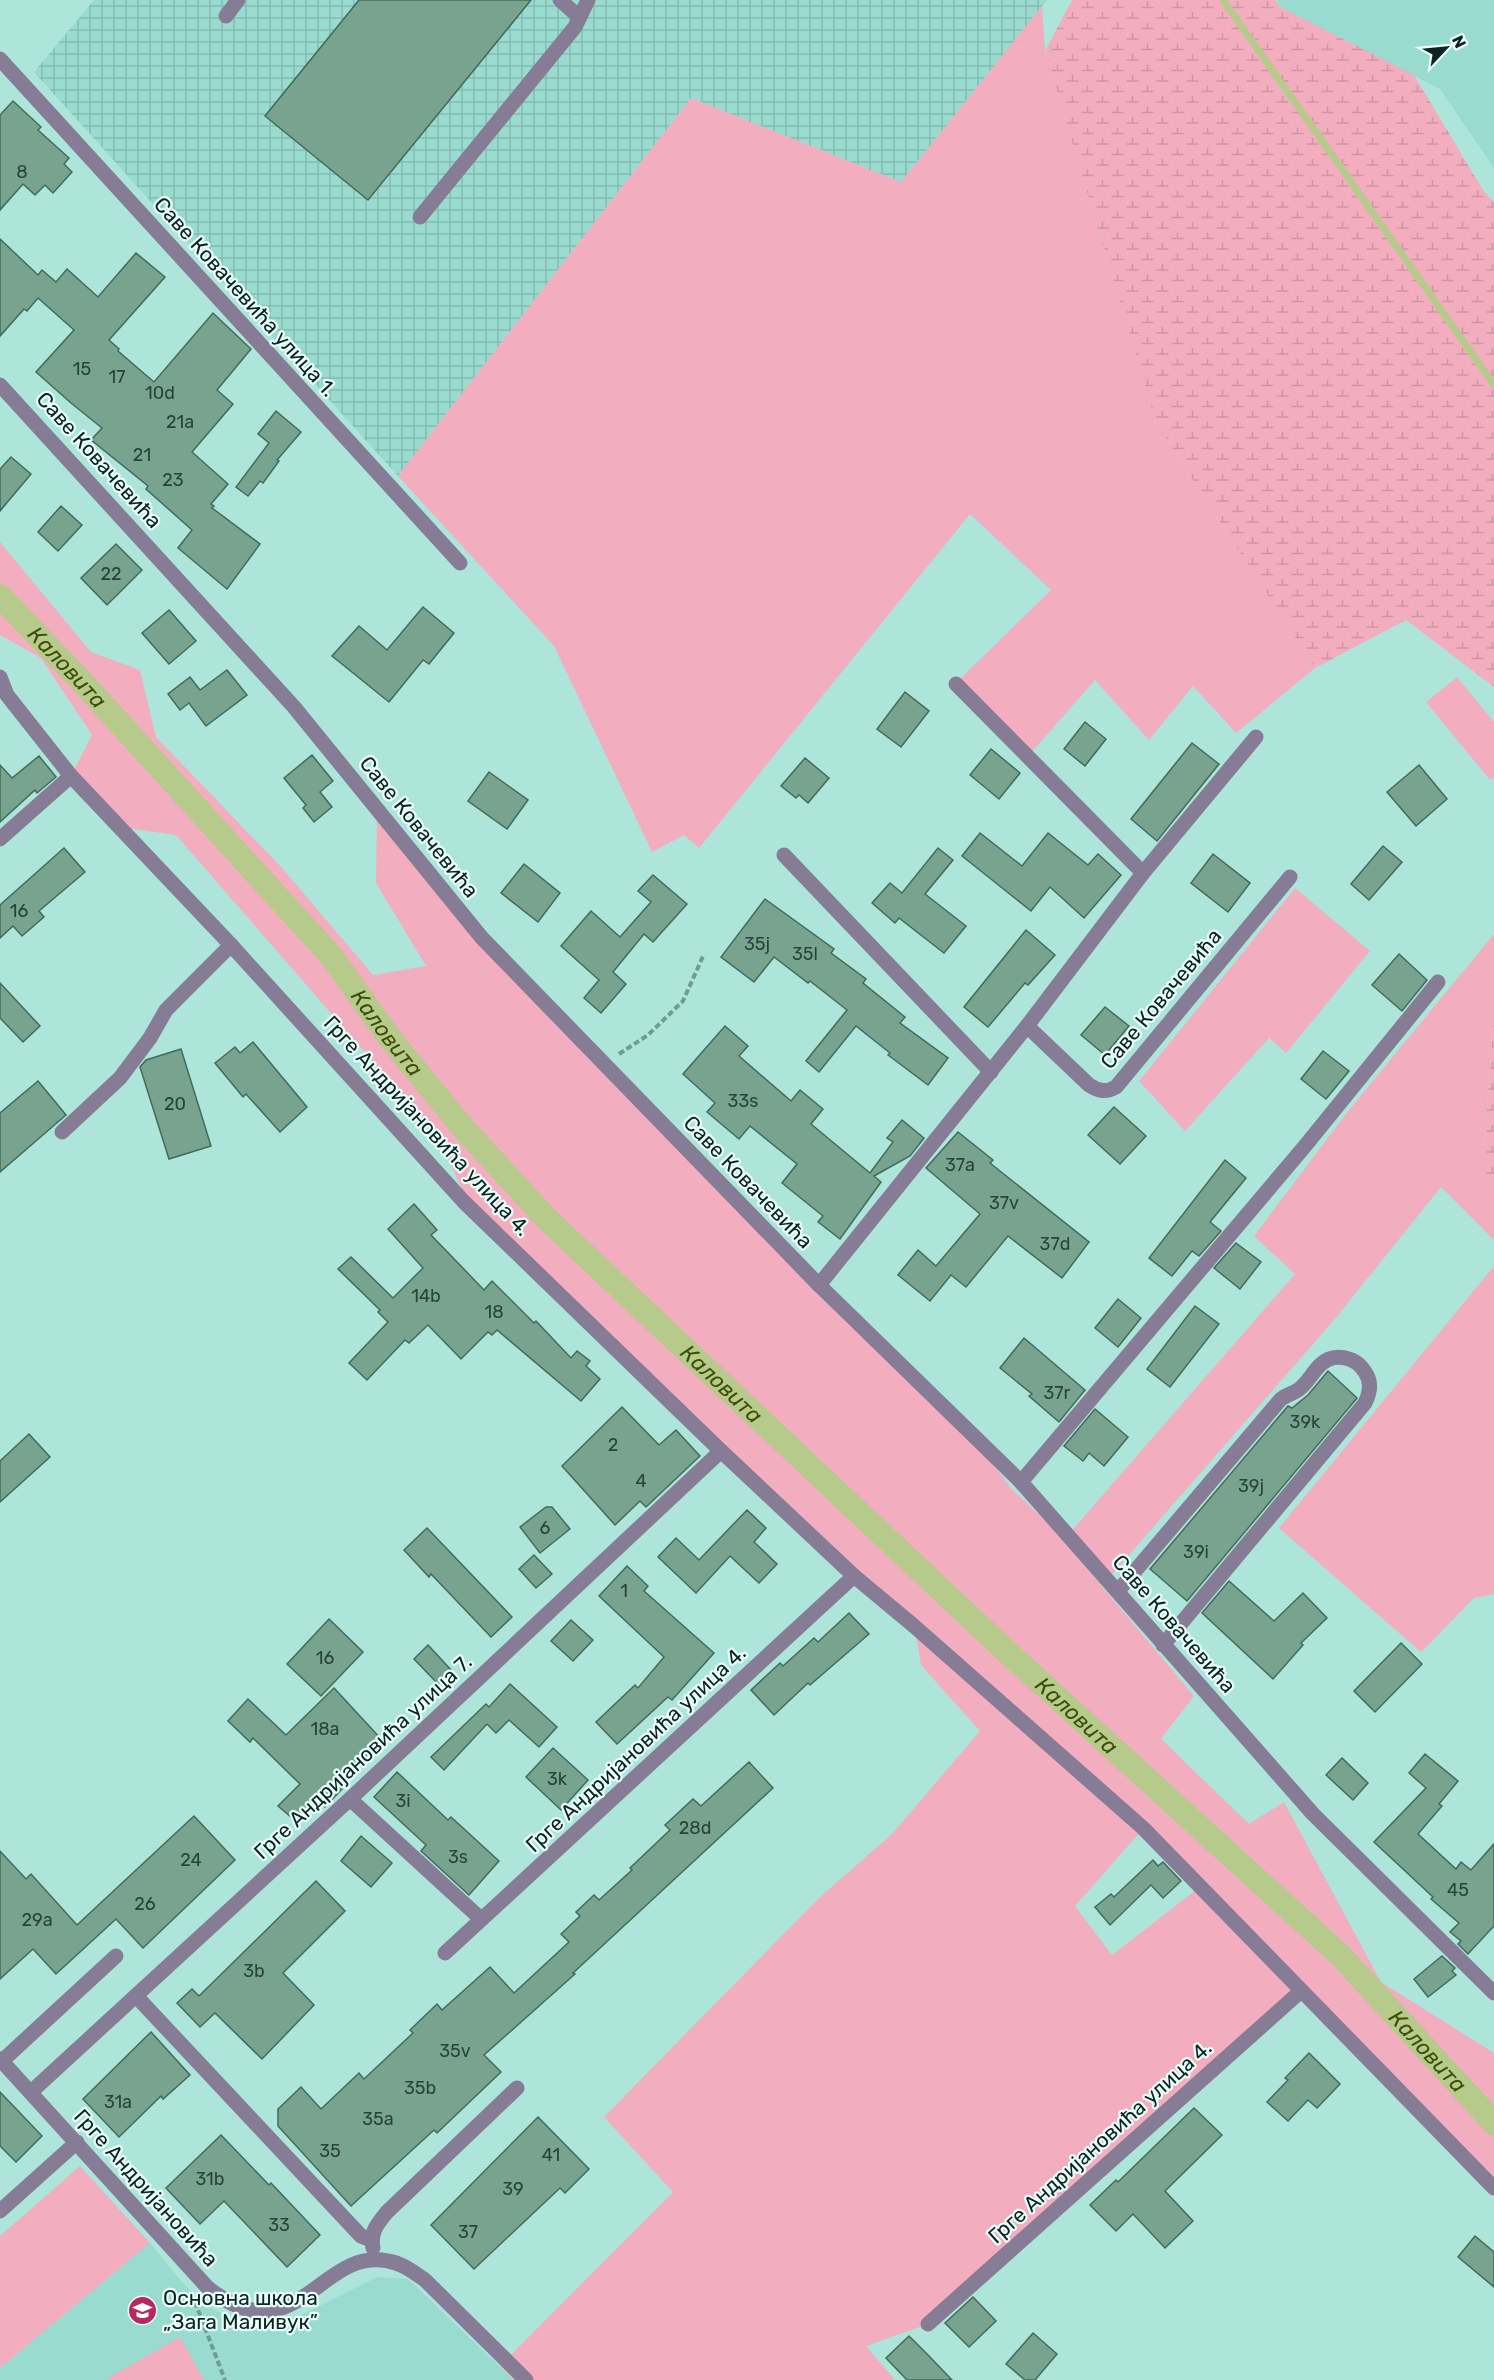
<svg xmlns="http://www.w3.org/2000/svg" width="1494" height="2380" font-family="Rubik,sans-serif">
	<style>
		.built { fill: #9adbd0 }
		.industrial { fill: url(#industrial-grid) }
		.green { fill: #f2adbe; fill-rule: evenodd }
		.wetland { fill: url(#wetland-marsh) }
		.lines { fill: none; stroke-linecap: round; stroke-linejoin: round }
		.stream { stroke: #b6ca8b; stroke-width: 7 }
		.canal { stroke: #b6ca8b; stroke-width: 24 }
		.building { fill: #78a48f; stroke: #416c58; stroke-width: 1.5 }
		.path { stroke: #719b94; stroke-width: 4; stroke-dasharray: 6 3; stroke-linecap: butt }
		.minor { stroke: #867c95; stroke-width: 15 }
		.labels { text-anchor: middle; stroke-width: 4.5; stroke-linejoin: round; paint-order: stroke }
		.number-label { font-size: 18px; fill: #28433b }
		.street-label { font-size: 21px; fill: #0d231f; stroke: #e9fefa }
		.poi-label { font-size: 21px; fill: #0d231f; stroke: #e9fefa; text-anchor: start }
		.water-label { font-size: 22px; font-style: italic; fill: #3d4e05; stroke: #e9fefa }
	</style>
	<defs>
		<pattern id="industrial-grid" width="8" height="8" patternUnits="userSpaceOnUse" patternTransform="scale(1.5)"><rect width="8" height="8" fill="#9adbd0"/><path d="M0 4h8M4 0v8" fill="none" stroke="#84bcb2"/></pattern>
		<pattern id="wetland-marsh" width="20" height="14" patternUnits="userSpaceOnUse" patternTransform="scale(1.5)"><rect width="20" height="14" fill="#f2adbe"/><path d="M1 5h8M5 5V1M11 12h8M15 12V8" fill="none" stroke="#ce95a3"/></pattern>
	</defs>
	<rect width="100%" height="100%" fill="#aee5db"/>
	<g class="built">
		<polygon points="1276,0 1494,0 1494,168 1440,89 1280,7"/>
		<polygon points="150,2243 181,2281 203,2303 224,2315 246,2322 269,2322 295,2318 377,2277 408,2279 514,2380 0,2380 0,2368"/>
	</g>
	<polygon class="industrial" points="94,0 1047,0 901,182 691,98 398,476 34,72"/>
	<g class="green">
		<polygon points="1042,6 1045,51 1156,423 1315,668 1236,733 1193,686 1149,740 1095,680 1030,754 957,682 1051,590 970,514 699,848 684,835 652,852 554,646 398,476 691,98 901,182"/>
		<path d="M 0,542 L 91,652 L 140,670 L 156,737 L 283,869 L 373,975 L 426,966 L 376,883 L 377,810 L 485,941 L 960,1422 L 1011,1488 L 1053,1528 L 1194,1696 L 1161,1739 L 1249,1824 L 1284,1802 L 1381,1982 L 1494,2053 L 1494,2187 L 1300,1992 L 928,2324 L 866,2346 L 895,2380 L 514,2380 L 500,2366 L 673,2192 L 604,2117 L 819,1898 L 892,1834 L 980,1731 L 921,1665 L 914,1625 L 472,1210 L 436,1134 L 176,835 L 119,827 L 71,776 L 92,735 L 41,658 L 0,635 ZM 1143,1829 L 1200,1887 L 1112,1955 L 1075,1906 Z"/>
		<polygon points="1457,677 1494,722 1494,777 1490,780 1426,702"/>
		<polygon points="1295,888 1370,951 1286,1053 1269,1038 1185,1131 1139,1081"/>
		<polygon points="1494,934 1494,1018 1482,1173 1494,1186 1494,1240 1441,1187 1334,1320 1108,1579 1068,1535 1295,1274 1254,1236 1349,1110"/>
		<polygon points="1494,1266 1494,1594 1474,1598 1421,1652 1279,1528"/>
		<polygon points="80,2166 150,2243 0,2368 0,2236"/>
		<polygon points="180,2337 204,2380 109,2380 108,2378"/>
	</g>
	<g class="wetland">
		<polygon points="1072,0 1275,0 1280,7 1414,75 1483,190 1494,203 1494,687 1406,620 1315,668 1156,423 1045,51"/>
		<polygon points="1494,1018 1494,1186 1482,1173"/>
	</g>
	<g class="lines">
		<polyline class="stream" points="1223,0 1494,385"/>
		<path class="canal" id="s1" d="M 0,596 L 85,685 L 332,957 L 389,1037 L 464,1129 L 549,1221 L 1004,1649 L 1341,1956 L 1494,2123"/>
	</g>
	<g class="building">
		<polygon points="359,0 531,0 368,200 265,116"/>
		<polygon points="13,101 41,127 38,130 69,158 64,164 72,172 53,193 45,185 35,195 23,184 0,210 0,115"/>
		<polygon points="0,239 38,275 42,270 56,282 67,269 98,297 136,253 165,277 109,340 119,349 118,351 154,382 213,313 251,349 217,390 233,404 192,452 228,484 211,504 214,506 212,508 260,544 227,589 178,548 192,530 146,489 148,486 91,440 102,428 71,403 36,372 74,330 38,298 27,311 24,309 0,336"/>
		<polygon points="276,411 301,432 277,460 279,461 263,483 260,481 248,496 236,487 269,443 258,434"/>
		<polygon points="11,457 31,474 0,511 0,469"/>
		<polygon points="61,506 82,525 58,551 38,532"/>
		<polygon points="116,544 142,570 107,605 81,578"/>
		<polygon points="423,607 454,633 429,664 423,660 389,702 332,656 359,626 387,650"/>
		<polygon points="169,610 196,641 169,664 142,633"/>
		<polygon points="227,670 247,695 206,726 189,703 180,710 168,694 190,677 200,690"/>
		<polygon points="905,692 929,711 901,747 877,729"/>
		<polygon points="1085,722 1106,739 1085,766 1064,749"/>
		<polygon points="1192,743 1219,764 1157,841 1131,819"/>
		<polygon points="991,749 1020,773 999,799 970,775"/>
		<polygon points="312,755 333,781 320,792 332,807 314,822 303,808 306,805 284,778"/>
		<polygon points="39,756 56,777 37,793 35,790 0,822 0,765 12,778"/>
		<polygon points="805,758 829,778 808,803 799,795 796,798 781,786"/>
		<polygon points="1419,765 1447,799 1416,826 1387,792"/>
		<polygon points="489,772 528,800 507,829 468,801"/>
		<polygon points="980,833 1022,866 1048,833 1088,865 1098,854 1121,875 1084,918 1050,887 1031,911 962,856"/>
		<polygon points="1383,846 1402,862 1369,900 1351,884"/>
		<polygon points="64,848 85,872 39,911 44,917 22,936 13,926 0,938 0,905"/>
		<polygon points="938,848 953,860 925,894 966,926 944,953 899,918 895,923 872,903 890,883 902,893"/>
		<polygon points="1213,854 1250,883 1228,912 1191,883"/>
		<polygon points="524,864 560,893 538,922 501,893"/>
		<polygon points="653,875 687,904 653,942 644,934 613,972 626,984 601,1013 584,998 599,980 561,946 591,911 620,937 651,902 638,891"/>
		<polygon points="765,899 834,949 831,953 866,979 863,983 905,1017 900,1023 948,1058 928,1085 888,1055 890,1053 856,1026 819,1072 806,1061 847,1010 810,981 808,983 774,957 754,982 721,957"/>
		<polygon points="1026,930 1055,955 1028,985 1025,983 988,1027 964,1007"/>
		<polygon points="1399,954 1427,980 1402,1011 1372,985"/>
		<polygon points="0,983 40,1026 23,1042 0,1018"/>
		<polygon points="1105,1007 1129,1026 1105,1055 1081,1035"/>
		<polygon points="725,1026 748,1046 739,1056 791,1101 800,1090 823,1109 811,1124 870,1173 893,1142 887,1138 902,1120 924,1138 910,1156 874,1176 881,1182 840,1239 818,1222 823,1216 782,1183 797,1164 750,1126 739,1139 707,1112 715,1103 683,1074"/>
		<polygon points="253,1042 307,1107 280,1132 246,1094 243,1097 215,1063 235,1047 240,1053"/>
		<polygon points="181,1049 211,1146 169,1159 140,1067 146,1060"/>
		<polygon points="1323,1051 1349,1071 1326,1099 1301,1079"/>
		<polygon points="38,1081 66,1115 0,1172 0,1113"/>
		<polygon points="1114,1107 1146,1136 1120,1164 1088,1135"/>
		<polygon points="958,1132 993,1160 990,1163 1089,1242 1062,1278 1008,1236 966,1287 951,1275 930,1301 898,1275 918,1250 936,1266 980,1214 926,1168"/>
		<polygon points="1225,1160 1246,1178 1210,1222 1221,1231 1199,1256 1192,1251 1172,1276 1149,1258"/>
		<polygon points="414,1204 437,1230 431,1235 484,1290 492,1281 534,1323 536,1321 571,1358 577,1351 590,1361 586,1366 600,1379 581,1401 497,1330 492,1335 488,1332 461,1359 428,1325 409,1343 405,1340 367,1380 349,1363 388,1322 378,1312 380,1310 338,1269 351,1257 393,1298 423,1268 388,1229"/>
		<polygon points="1236,1243 1261,1262 1240,1289 1214,1268"/>
		<polygon points="1118,1299 1141,1318 1118,1347 1095,1328"/>
		<polygon points="1195,1306 1219,1324 1170,1387 1147,1369"/>
		<polygon points="1024,1338 1085,1390 1059,1422 1029,1396 1032,1394 1000,1368"/>
		<polygon points="1328,1371 1357,1398 1187,1601 1150,1569 1288,1406 1292,1408 1308,1395"/>
		<polygon points="622,1407 659,1445 676,1430 700,1456 646,1507 640,1501 615,1525 562,1466"/>
		<polygon points="1095,1409 1128,1437 1104,1466 1089,1453 1083,1461 1064,1446"/>
		<polygon points="29,1434 50,1457 0,1502 0,1461"/>
		<polygon points="546,1507 552,1507 570,1529 540,1553 520,1527"/>
		<polygon points="747,1510 766,1528 754,1542 777,1564 759,1583 730,1556 696,1593 658,1557 676,1538 699,1560"/>
		<polygon points="427,1528 512,1617 491,1637 431,1574 429,1577 404,1550"/>
		<polygon points="534,1555 552,1574 536,1588 519,1569"/>
		<polygon points="627,1566 648,1586 644,1591 714,1653 672,1700 668,1697 617,1744 596,1722 635,1685 638,1688 664,1657 599,1596"/>
		<polygon points="1229,1581 1274,1621 1303,1593 1327,1618 1301,1643 1303,1645 1273,1679 1202,1613"/>
		<polygon points="849,1613 869,1634 810,1685 808,1683 774,1715 751,1690 780,1663 783,1666 814,1638 818,1642"/>
		<polygon points="329,1619 363,1652 321,1696 287,1664"/>
		<polygon points="571,1620 593,1640 573,1661 551,1641"/>
		<polygon points="1401,1643 1422,1664 1375,1712 1354,1691"/>
		<polygon points="428,1645 452,1671 438,1684 414,1659"/>
		<polygon points="510,1684 557,1727 539,1747 509,1720 496,1733 487,1724 444,1770 431,1757 486,1704 489,1707"/>
		<polygon points="334,1688 382,1740 337,1784 342,1789 325,1807 319,1802 298,1823 278,1806 300,1784 253,1738 250,1742 228,1721 248,1699 286,1735"/>
		<polygon points="553,1748 588,1780 561,1810 526,1777"/>
		<polygon points="1425,1754 1458,1781 1439,1804 1442,1806 1418,1834 1456,1869 1461,1862 1471,1870 1494,1844 1494,1926 1468,1954 1458,1944 1461,1941 1450,1932 1459,1923 1431,1899 1433,1897 1374,1842 1426,1788 1409,1773"/>
		<polygon points="1342,1758 1368,1783 1353,1800 1326,1775"/>
		<polygon points="749,1762 773,1788 573,1973 575,1974 484,2055 501,2072 437,2133 434,2130 351,2206 278,2126 278,2109 301,2087 321,2109 359,2073 364,2079 413,2033 410,2030 437,2004 442,2010 490,1967 514,1993 569,1942 561,1934 580,1916 576,1912 594,1895 599,1900 632,1870 630,1868 670,1830 665,1825 693,1799 701,1806"/>
		<polygon points="397,1772 448,1820 451,1817 499,1861 469,1895 421,1851 426,1845 374,1797"/>
		<polygon points="194,1816 235,1860 143,1948 116,1919 56,1974 33,1949 0,1979 0,1851 26,1879 31,1874 77,1925"/>
		<polygon points="361,1836 392,1863 371,1887 341,1861"/>
		<polygon points="1153,1860 1158,1866 1163,1862 1181,1881 1163,1898 1151,1885 1110,1925 1095,1907 1111,1894 1114,1897"/>
		<polygon points="316,1881 345,1911 283,1973 314,2005 262,2059 215,2013 200,2027 177,2003 192,1989 199,1996"/>
		<polygon points="1442,1956 1455,1968 1452,1971 1456,1975 1428,1997 1414,1979"/>
		<polygon points="151,2032 190,2075 163,2099 161,2096 119,2137 83,2099"/>
		<polygon points="1309,2053 1340,2084 1317,2108 1308,2100 1288,2121 1267,2102 1288,2080 1285,2078"/>
		<polygon points="0,2092 42,2136 16,2162 0,2146"/>
		<polygon points="1194,2108 1222,2135 1165,2191 1193,2221 1165,2248 1133,2214 1116,2231 1090,2205 1116,2180 1118,2182"/>
		<polygon points="538,2117 589,2169 565,2193 560,2188 474,2269 431,2225"/>
		<polygon points="221,2135 269,2185 271,2183 320,2235 287,2267 224,2201 200,2224 166,2188"/>
		<polygon points="1475,2236 1494,2252 1494,2287 1458,2257"/>
		<polygon points="973,2297 996,2321 969,2347 945,2323"/>
		<polygon points="1033,2333 1057,2354 1035,2380 1025,2380 1006,2364"/>
		<polygon points="909,2336 930,2357 952,2380 907,2380 886,2358"/>
	</g>
	<g class="lines">
		<g class="path">
			<polyline points="619,1054 648,1035 683,1001 704,954"/>
			<polyline points="195,2302 225,2380"/>
		</g>
		<g class="minor">
			<polyline points="560,0 579,17"/>
			<polyline points="226,16 238,0"/>
			<polyline points="0,59 460,563"/>
			<polyline points="420,217 575,27 588,0"/>
			<polyline points="0,385 294,707 482,938 819,1285 1021,1482 1313,1814 1494,1993"/>
			<polyline points="0,677 7,695 71,776 231,945 464,1202 721,1451 854,1576 914,1626 1143,1828 1494,2188"/>
			<polyline points="956,684 1143,873"/>
			<polyline points="0,839 71,776"/>
			<polyline points="784,855 991,1072"/>
			<path d="M 1027,1026 L 1089,1085 C 1099,1091 1105,1093 1116,1087 L 1290,877"/>
			<polyline points="62,1132 120,1078 150,1038 166,1010 231,945"/>
			<polyline points="819,1285 1027,1026 1143,873 1256,737"/>
			<polyline points="1021,1482 1305,1146 1438,982"/>
			<path d="M 1118,1591 L 1281,1399 C 1286,1395 1292,1394 1298,1390 C 1307,1384 1312,1373 1320,1365 C 1333,1352 1355,1356 1365,1372 C 1372,1382 1370,1393 1365,1403 L 1163,1645"/>
			<polyline points="350,1799 481,1919"/>
			<polyline points="445,1953 854,1576"/>
			<polyline points="136,1996 361,2236 371,2240"/>
			<path d="M 0,2059 L 208,2288 C 297,2358 319,2247 388,2261 C 402,2263 413,2272 425,2280 L 526,2380"/>
			<polyline points="2,2061 116,1956"/>
			<polyline points="31,2092 350,1799 721,1451"/>
			<polyline points="0,2211 77,2142"/>
			<path d="M 373,2248 C 370,2232 377,2224 387,2212 L 517,2088"/>
			<polyline points="928,2324 1300,1992"/>
		</g>
	</g>
	<defs>
		<symbol id="school-disc" viewBox="-11 -11 22 22"><circle r="9.5" fill="#b6295f" stroke="#e9fefa"/><path d="M0-5L7-2L0 1L-7-2ZM-4 1L0 2.5L4 1V4Q0 6-4 4Z" fill="#fff"/></symbol>
	</defs>
	<g fill-rule="evenodd">
		<use href="#school-disc" x="126" y="2294" width="33" height="33"/>
	</g>
	<g class="labels">
		<g class="number-label">
			<text x="22" y="178">8</text>
			<text x="82" y="375">15</text>
			<text x="117" y="383">17</text>
			<text x="160" y="399">10d</text>
			<text x="180" y="428">21a</text>
			<text x="142" y="461">21</text>
			<text x="173" y="486">23</text>
			<text x="111" y="580">22</text>
			<text x="19" y="917">16</text>
			<text x="757" y="950">35j</text>
			<text x="805" y="960">35l</text>
			<text x="743" y="1107">33s</text>
			<text x="175" y="1110">20</text>
			<text x="960" y="1171">37a</text>
			<text x="1004" y="1209">37v</text>
			<text x="1055" y="1250">37d</text>
			<text x="426" y="1302">14b</text>
			<text x="494" y="1318">18</text>
			<text x="1057" y="1399">37r</text>
			<text x="1305" y="1428">39k</text>
			<text x="613" y="1451">2</text>
			<text x="641" y="1487">4</text>
			<text x="1251" y="1492">39j</text>
			<text x="545" y="1534">6</text>
			<text x="1196" y="1558">39i</text>
			<text x="624" y="1597">1</text>
			<text x="325" y="1664">16</text>
			<text x="325" y="1735">18a</text>
			<text x="557" y="1785">3k</text>
			<text x="403" y="1807">3i</text>
			<text x="695" y="1834">28d</text>
			<text x="458" y="1863">3s</text>
			<text x="191" y="1866">24</text>
			<text x="1458" y="1896">45</text>
			<text x="145" y="1910">26</text>
			<text x="37" y="1926">29a</text>
			<text x="254" y="1977">3b</text>
			<text x="455" y="2057">35v</text>
			<text x="420" y="2094">35b</text>
			<text x="118" y="2108">31a</text>
			<text x="378" y="2125">35a</text>
			<text x="330" y="2157">35</text>
			<text x="551" y="2161">41</text>
			<text x="210" y="2185">31b</text>
			<text x="513" y="2195">39</text>
			<text x="279" y="2231">33</text>
			<text x="468" y="2238">37</text>
		</g>
		<g class="street-label">
			<text transform="translate(245 297) rotate(48)" y="7">Саве Ковачевића улица 1.</text>
			<text transform="translate(99 460) rotate(48)" y="7">Саве Ковачевића</text>
			<text transform="translate(419 827) rotate(51)" y="7">Саве Ковачевића</text>
			<text transform="translate(1161 999) rotate(-50)" y="7">Саве Ковачевића</text>
			<text transform="translate(427 1126) rotate(47)" y="7">Грге Андријановића улица 4.</text>
			<text transform="translate(748 1182) rotate(46)" y="7">Саве Ковачевића</text>
			<text transform="translate(1174 1624) rotate(49)" y="7">Саве Ковачевића</text>
			<text transform="translate(636 1749) rotate(-43)" y="7">Грге Андријановића улица 4.</text>
			<text transform="translate(363 1757) rotate(-43)" y="7">Грге Андријановића улица 7.</text>
			<text transform="translate(1100 2142) rotate(-42)" y="7">Грге Андријановића улица 4.</text>
			<text transform="translate(146 2188) rotate(48)" y="7">Грге Андријановића</text>
		</g>
		<g class="poi-label">
			<text x="163" y="2305">Основна школа<tspan x="163" dy="24">„Зага Маливук”</tspan></text>
		</g>
		<g class="water-label">
			<text dy="8" stroke="none"><textPath href="#s1" startOffset="98">Каловита</textPath></text>
			<text dy="8" stroke="none"><textPath href="#s1" startOffset="584">Каловита</textPath></text>
			<text dy="8" stroke="none"><textPath href="#s1" startOffset="1070">Каловита</textPath></text>
			<text dy="8" stroke="none"><textPath href="#s1" startOffset="1556">Каловита</textPath></text>
			<text dy="8" stroke="none"><textPath href="#s1" startOffset="2042">Каловита</textPath></text>
		</g>
	</g>
	<g transform="translate(1446 48) rotate(64)" stroke="#e9fefa" stroke-width="4.5" paint-order="stroke">
	<path d="M0-4.5L10 22L0 15L-10 22Z" fill="#0d231f"/>
	<text y="-9" font-size="16" font-weight="bold" text-anchor="middle" fill="#0d231f">N</text>
	</g>
</svg>
